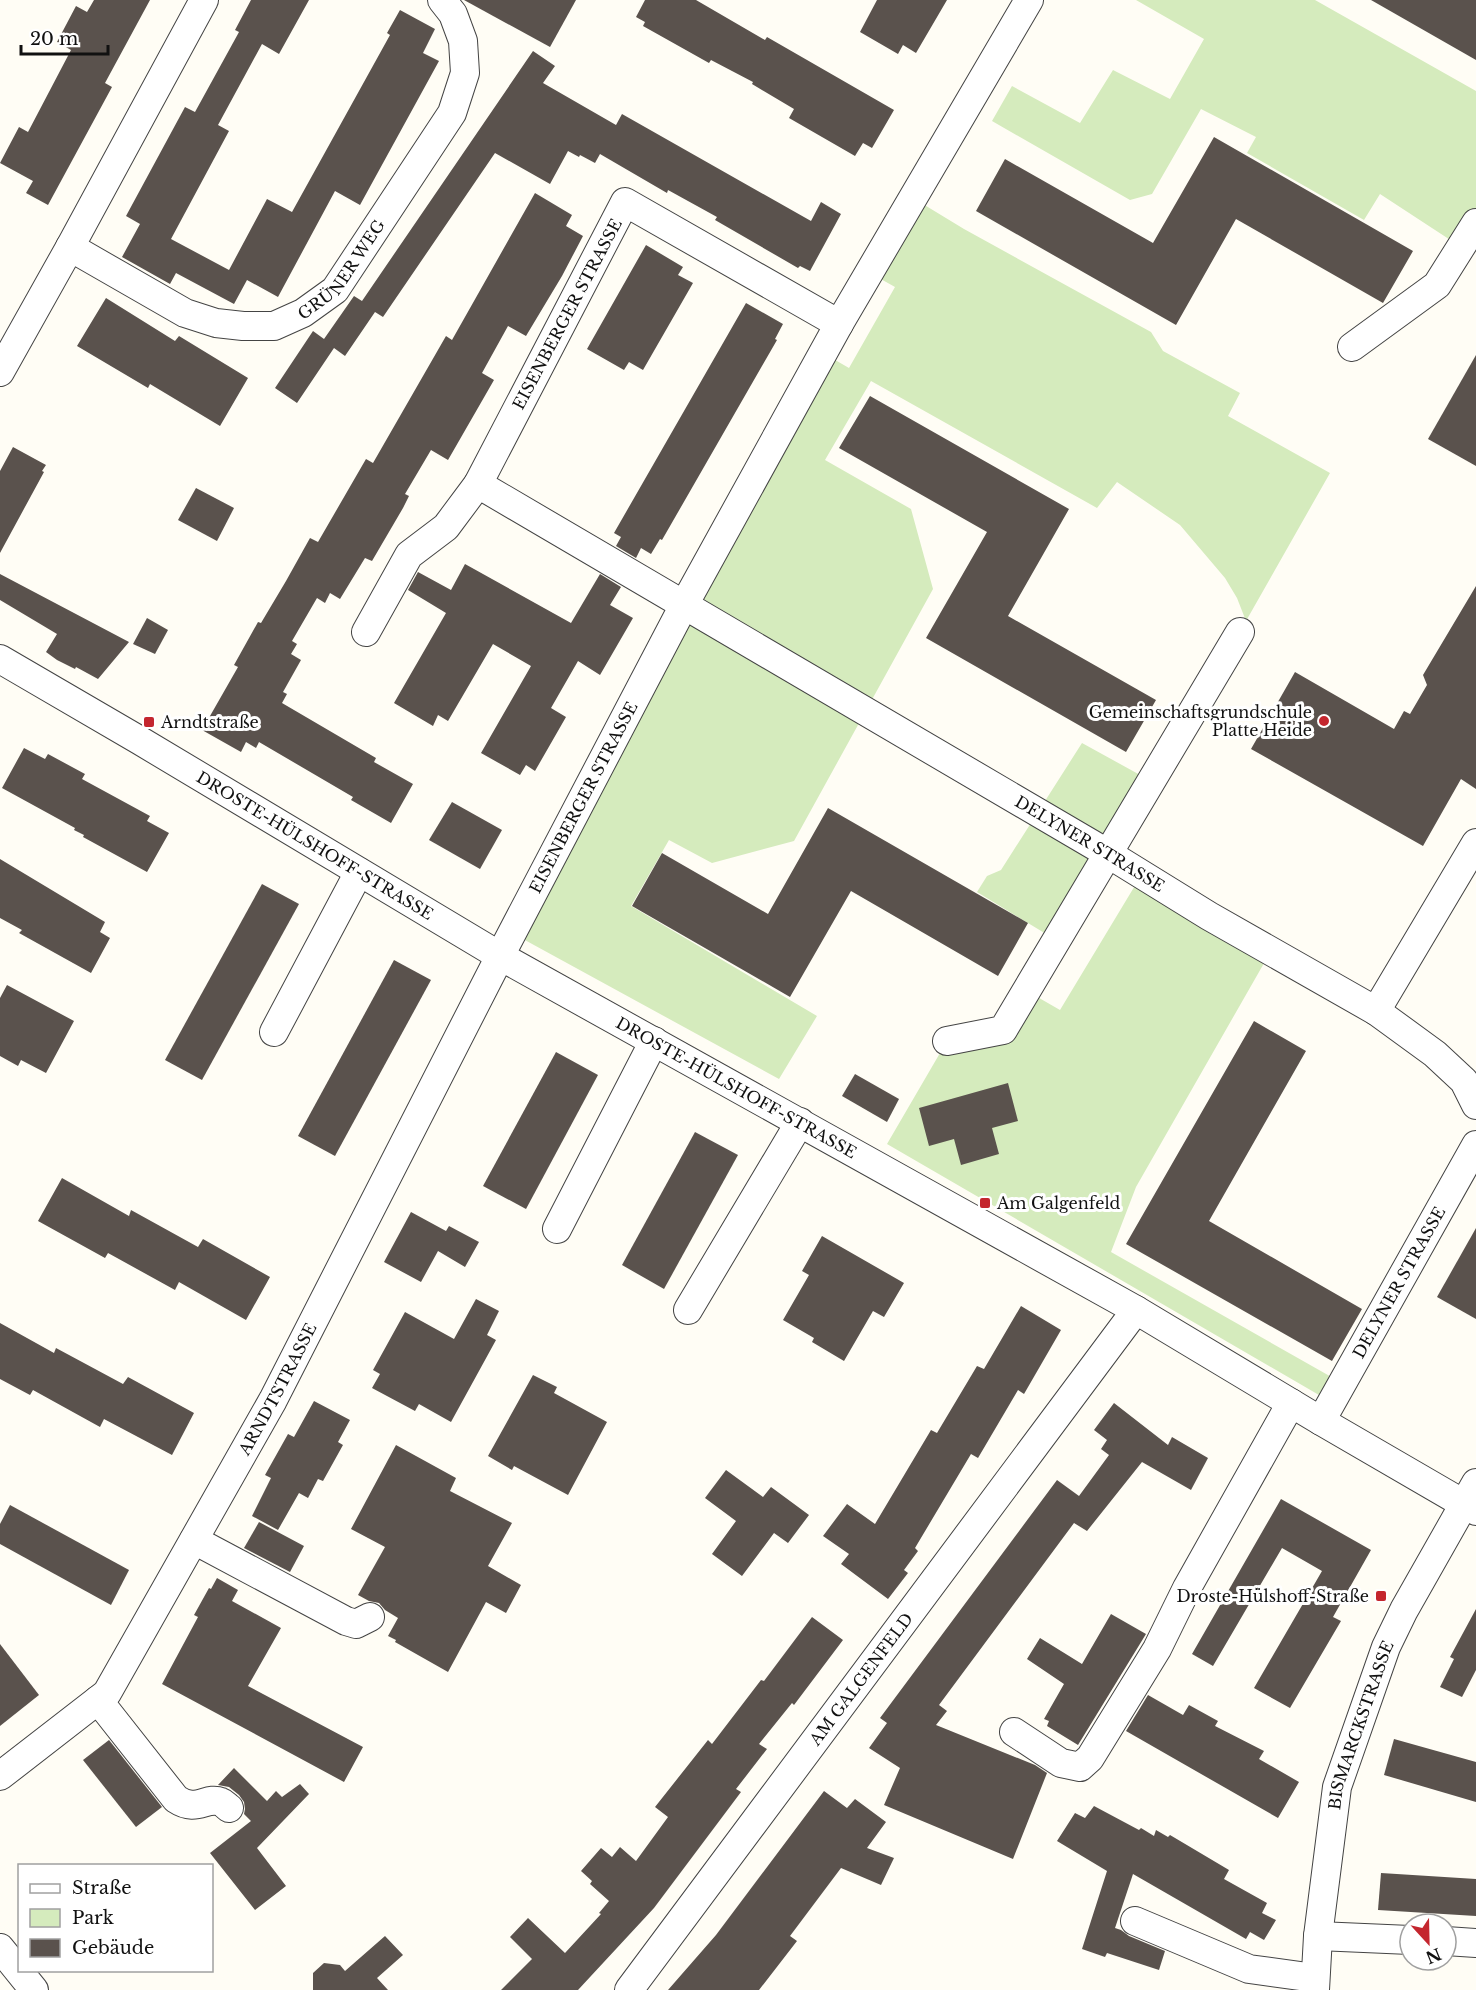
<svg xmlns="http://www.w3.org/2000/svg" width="1476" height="1990" font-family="'Libre Baskerville',serif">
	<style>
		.green { fill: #d5ebbd }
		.building { fill: #5a524d }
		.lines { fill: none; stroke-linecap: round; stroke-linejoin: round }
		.minor-casing { stroke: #444; stroke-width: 30 }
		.minor { stroke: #fff; stroke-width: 28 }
		.poi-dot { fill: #c4262e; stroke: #fff; stroke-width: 2 }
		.labels { text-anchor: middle; stroke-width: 6; stroke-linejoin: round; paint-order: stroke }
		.street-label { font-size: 16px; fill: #111; stroke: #fff }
		.poi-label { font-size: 16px; fill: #111; stroke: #fff; text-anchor: end }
	</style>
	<rect width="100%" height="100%" fill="#fffdf5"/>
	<g class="green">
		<polygon points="1136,0 1315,0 1476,91 1476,223 1461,247 1380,194 1364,220 1247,153 1256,137 1201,109 1152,194 1130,200 992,121 1012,86 1080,123 1113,70 1170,99 1204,39"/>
		<polygon points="913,198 964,229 1151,332 1163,351 1240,393 1228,416 1330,473 1246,621 1237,598 1225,578 1180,525 1117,482 1097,508 871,381 825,460 911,509 933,589 794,841 712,863 669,840 631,906 817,1016 779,1079 512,933 823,353 849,368 895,287 870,273"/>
		<polygon points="1082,743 1151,781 1056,940 977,892 987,876 1001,870"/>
		<polygon points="1142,874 1271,951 1136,1187 1111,1252 1342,1383 1331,1402 887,1144 947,1041 1003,1030 1027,991 1060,1010"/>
	</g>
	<g class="building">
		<polygon points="94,0 150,0 105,83 112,87 48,205 26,193 33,181 0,163 19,127 28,132 71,50 57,42 76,6 87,12"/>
		<polygon points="251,0 309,0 279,54 262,44 218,125 229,131 171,239 229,270 267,199 292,212 390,35 387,33 400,10 435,29 423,53 439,61 360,205 335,191 278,297 247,280 234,304 176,273 170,284 122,257 140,224 126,216 185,107 195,112 239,32 235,30"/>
		<polygon points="464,0 576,0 550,47"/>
		<polygon points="645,0 696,0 765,40 767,37 894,110 872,148 863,143 855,156 789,118 794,109 752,84 753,82 711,60 709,63 643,26 645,22 636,17"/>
		<polygon points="877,0 947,0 916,53 903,45 898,54 860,32"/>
		<polygon points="1371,0 1476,0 1476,60"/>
		<polygon points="533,51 555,66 543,83 616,125 622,114 811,221 821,202 841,214 810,271 800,266 798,268 715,220 717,217 668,190 667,193 600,154 595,163 580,155 579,157 568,151 550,184 495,153 383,317 375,312 345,356 334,348 297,403 275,388 313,331 324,339 354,296 362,301"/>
		<polygon points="1214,137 1413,251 1383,303 1236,219 1176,325 976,211 1005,159 1153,243"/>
		<polygon points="535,193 572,215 566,226 583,236 562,276 526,336 508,326 482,373 494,380 448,460 431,450 405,494 409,496 403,508 372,561 365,558 340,599 330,593 325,603 317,598 292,641 297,644 291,654 301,660 283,692 287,694 282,703 376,758 374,762 413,784 391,823 351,800 353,797 259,742 256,748 246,742 241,752 202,730 238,667 234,665 258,622 261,623 286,581 310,538 318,542 366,459 373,463 446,336 452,340"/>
		<polygon points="646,245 683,267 678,275 693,283 643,370 629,362 624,370 587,349"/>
		<polygon points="106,298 175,341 179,336 248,378 220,426 150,384 148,388 77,346"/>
		<polygon points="746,303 783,324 775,339 777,340 662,540 660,539 651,554 641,548 636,558 616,546 621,537 614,533"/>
		<polygon points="1476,355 1476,466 1428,439"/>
		<polygon points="870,396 1069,509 1008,616 1156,700 1126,752 926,638 987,532 839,448"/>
		<polygon points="13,447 46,465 42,471 44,472 0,553 0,471"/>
		<polygon points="196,488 234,508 217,541 178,520"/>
		<polygon points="465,564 571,623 600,574 621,587 610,605 633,618 600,675 578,661 551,708 566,717 535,771 526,765 520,775 481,753 531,666 493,644 448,721 438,715 433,726 394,703 446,613 408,590 418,572 451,590"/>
		<polygon points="0,574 129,642 98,679 76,667 75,669 57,660 46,652 57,634 0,600"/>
		<polygon points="1476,586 1476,789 1461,779 1423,846 1251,749 1295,672 1394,729 1404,711 1410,714 1427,685 1423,675"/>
		<polygon points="147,618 168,630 155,654 133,644"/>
		<polygon points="24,748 45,759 48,754 85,774 82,779 150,816 147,821 169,833 147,872 83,837 84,835 74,830 75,828 2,788"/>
		<polygon points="452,802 502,830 480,869 429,840"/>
		<polygon points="828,808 1028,923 998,976 851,891 790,997 632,906 662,853 768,914"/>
		<polygon points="0,859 105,922 100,932 110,938 91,973 19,933 22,930 0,918"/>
		<polygon points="262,884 299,904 202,1080 165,1060"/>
		<polygon points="394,960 431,980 335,1156 298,1136"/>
		<polygon points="7,985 74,1021 46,1073 21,1060 18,1066 0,1056 0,998"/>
		<polygon points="1254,1021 1306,1051 1209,1221 1362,1309 1332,1361 1126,1244"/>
		<polygon points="556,1052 598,1075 526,1209 483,1186"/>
		<polygon points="855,1074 899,1099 887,1122 842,1096"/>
		<polygon points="1008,1083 1018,1121 992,1128 999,1154 961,1165 954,1139 929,1146 919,1108"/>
		<polygon points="695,1132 738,1155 664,1289 622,1265"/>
		<polygon points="62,1178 129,1216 131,1210 198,1247 203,1239 270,1277 246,1320 179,1282 175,1290 108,1253 105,1258 38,1221"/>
		<polygon points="411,1212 446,1231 449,1226 479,1242 465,1267 438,1251 421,1282 384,1262"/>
		<polygon points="1476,1228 1476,1319 1437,1297"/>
		<polygon points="822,1236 904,1283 884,1317 873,1311 844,1361 812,1342 814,1338 783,1320 809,1275 802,1271"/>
		<polygon points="476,1299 499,1311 487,1335 496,1340 451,1422 419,1404 415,1411 372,1388 380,1374 373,1370 405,1312 454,1339"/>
		<polygon points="1021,1306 1061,1330 1024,1394 1018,1390 978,1458 971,1454 915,1548 918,1551 904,1570 908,1573 888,1599 841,1564 849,1554 823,1536 847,1504 875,1524 931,1430 937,1433 977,1366 984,1369"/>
		<polygon points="0,1323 54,1353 56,1348 123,1384 128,1377 194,1413 172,1455 104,1419 100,1427 33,1390 30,1395 0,1379"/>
		<polygon points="533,1375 557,1387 554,1393 607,1422 568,1495 514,1466 512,1470 488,1456"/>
		<polygon points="314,1401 350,1420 338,1442 343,1445 323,1481 318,1479 308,1498 299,1493 278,1530 252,1516 271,1478 265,1475 288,1434 294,1437"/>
		<polygon points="1114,1403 1168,1445 1172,1437 1208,1458 1191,1490 1142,1462 1087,1531 1074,1523 939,1705 947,1711 936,1725 1035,1765 1047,1773 1013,1859 884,1805 900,1768 869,1748 887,1723 880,1718 1057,1480 1079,1496 1109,1455 1101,1449 1107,1440 1094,1430"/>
		<polygon points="396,1445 456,1478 450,1491 512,1523 488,1566 521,1585 506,1613 486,1602 448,1672 395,1642 396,1640 388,1636 398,1618 385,1610 379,1603 369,1601 358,1595 385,1547 351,1529"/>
		<polygon points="726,1470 763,1497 771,1487 809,1515 788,1543 774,1533 742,1576 712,1554 736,1521 705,1498"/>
		<polygon points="1281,1499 1371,1550 1333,1617 1341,1621 1290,1708 1254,1688 1322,1571 1282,1548 1213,1666 1192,1654"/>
		<polygon points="10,1505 129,1570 111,1605 0,1544 0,1524"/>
		<polygon points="259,1522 304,1546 290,1572 244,1548"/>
		<polygon points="217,1578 238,1590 232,1601 281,1628 248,1686 363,1747 344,1782 162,1684 198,1617 194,1615 209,1588 211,1589"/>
		<polygon points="1476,1609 1476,1670 1462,1697 1440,1687 1454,1659 1450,1657"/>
		<polygon points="1111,1614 1146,1634 1078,1745 1047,1726 1049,1721 1044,1719 1064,1684 1027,1659 1040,1638 1082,1664"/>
		<polygon points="812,1617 843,1640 794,1705 792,1703 759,1744 767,1749 736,1789 741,1792 654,1908 578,1990 501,1990 532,1959 510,1937 528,1918 565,1953 601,1914 599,1913 609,1901 590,1884 592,1881 581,1871 601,1848 612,1857 620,1847 636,1861 668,1817 655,1807 708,1740 712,1744 761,1680 764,1681"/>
		<polygon points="0,1644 39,1695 0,1726"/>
		<polygon points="1148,1695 1183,1715 1189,1705 1218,1721 1215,1726 1264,1751 1259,1759 1299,1782 1278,1818 1126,1731"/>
		<polygon points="1394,1739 1476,1762 1476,1802 1384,1775"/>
		<polygon points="109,1740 162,1807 136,1827 83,1760"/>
		<polygon points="234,1768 267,1801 276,1791 282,1797 300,1784 309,1794 257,1848 286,1886 255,1910 210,1853 251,1821 244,1814 245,1809 244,1802 239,1795 229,1787 218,1785"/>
		<polygon points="824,1791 847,1808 855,1799 886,1822 867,1848 894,1858 881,1885 841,1868 790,1936 797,1941 759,1990 668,1990 716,1935"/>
		<polygon points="1094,1806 1139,1830 1141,1828 1154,1836 1156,1830 1168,1837 1170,1835 1229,1870 1224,1879 1267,1903 1262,1913 1276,1920 1264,1940 1250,1932 1246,1939 1133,1874 1115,1928 1121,1930 1129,1936 1165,1951 1159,1970 1107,1953 1105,1957 1082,1949 1107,1871 1057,1841 1075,1813 1085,1818"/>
		<polygon points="1381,1873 1476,1879 1476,1916 1378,1910"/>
		<polygon points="385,1936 403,1955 377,1978 388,1990 313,1990 313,1973 324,1963 340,1965 345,1971"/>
	</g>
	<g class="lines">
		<defs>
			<g id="minor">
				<path id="s1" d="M 70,247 L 185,313 L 216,323 L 243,326 L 274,326 L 303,313 L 335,290 L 452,113 L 465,73 L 463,41 L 453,14 L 442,0"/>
				<path id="s2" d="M 839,324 L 625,202 L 478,484 L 1107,853 L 1209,916 L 1376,1011 L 1435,1054 L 1464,1081 L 1476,1105"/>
				<polyline points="1352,347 1437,285 1476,223"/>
				<polyline points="0,372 70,247 204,0"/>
				<polyline points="366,632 409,555 446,527 478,484"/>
				<path id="s3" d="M 0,659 L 139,740 L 500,956 L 1136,1310 L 1321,1421 L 1476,1511"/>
				<polyline points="1376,1011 1476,843"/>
				<polyline points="274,1032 359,872"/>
				<polyline points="947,1041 1003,1030 1240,632"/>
				<polyline points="557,1229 654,1041"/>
				<polyline points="688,1310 800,1122"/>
				<path id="s4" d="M 1321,1421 L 1476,1145"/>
				<polyline points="194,1540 346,1621 356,1624 370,1617"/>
				<path d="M 98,1700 L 176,1799 C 197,1813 206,1796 221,1802 C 224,1803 226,1806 229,1808"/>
				<polyline points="1014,1732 1061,1763 1080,1767 1090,1758 1157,1649 1187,1588 1291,1403"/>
				<path id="s5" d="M 0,1776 L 107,1693 L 273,1400 L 500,956 L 684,605 L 839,324 L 1029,0"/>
				<polyline points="1135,1921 1249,1969 1315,1978"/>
				<polyline points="1318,1936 1410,1940"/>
				<polyline points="1446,1941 1476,1943"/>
				<polyline points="0,1948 34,1990"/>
				<path id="s6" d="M 629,1990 L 1136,1310"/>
				<path id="s7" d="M 1315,1990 L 1318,1936 L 1337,1787 L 1386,1647 L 1404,1610 L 1476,1483"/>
			</g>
		</defs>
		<use href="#minor" class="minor-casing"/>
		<use href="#minor" class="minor"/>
	</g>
	<g class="poi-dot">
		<circle cx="1324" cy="721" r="6"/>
		<rect x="143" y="716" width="12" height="12" rx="3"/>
		<rect x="979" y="1197" width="12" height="12" rx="3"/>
		<rect x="1375" y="1590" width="12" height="12" rx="3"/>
	</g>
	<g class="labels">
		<g class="street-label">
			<text dy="6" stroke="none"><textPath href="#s1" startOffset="314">GRÜNER WEG</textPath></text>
			<text transform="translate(567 314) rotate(-62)" y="6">EISENBERGER STRASSE</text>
			<text dy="6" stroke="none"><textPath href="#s5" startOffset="1150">EISENBERGER STRASSE</textPath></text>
			<text dy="6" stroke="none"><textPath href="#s2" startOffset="1274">DELYNER STRASSE</textPath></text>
			<text dy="6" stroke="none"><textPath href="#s3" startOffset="366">DROSTE-HÜLSHOFF-STRASSE</textPath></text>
			<text dy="6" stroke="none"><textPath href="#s3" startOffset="852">DROSTE-HÜLSHOFF-STRASSE</textPath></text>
			<text dy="6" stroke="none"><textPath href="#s4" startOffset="159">DELYNER STRASSE</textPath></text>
			<text dy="6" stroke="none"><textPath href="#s5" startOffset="484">ARNDTSTRASSE</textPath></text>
			<text dy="6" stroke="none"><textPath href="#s6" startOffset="388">AM GALGENFELD</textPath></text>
			<text dy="6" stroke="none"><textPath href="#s7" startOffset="270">BISMARCKSTRASSE</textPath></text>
		</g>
		<g class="poi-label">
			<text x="1312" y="718">Gemeinschaftsgrundschule<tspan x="1312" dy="18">Platte Heide</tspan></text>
			<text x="161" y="728" text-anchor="start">Arndtstraße</text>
			<text x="997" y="1209" text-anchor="start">Am Galgenfeld</text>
			<text x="1369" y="1602">Droste-Hülshoff-Straße</text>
		</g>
	</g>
	<rect x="18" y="1864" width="195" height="108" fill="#ffffff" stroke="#a0a0a0" stroke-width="1.5"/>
	<rect x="30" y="1884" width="30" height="9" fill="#ffffff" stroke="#a0a0a0" stroke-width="1.5"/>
	<text x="72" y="1894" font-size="18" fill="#111111">Straße</text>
	<rect x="30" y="1909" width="30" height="18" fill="#d5ebbd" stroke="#a0a0a0" stroke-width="1.5"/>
	<text x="72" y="1924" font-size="18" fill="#111111">Park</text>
	<rect x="30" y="1939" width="30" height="18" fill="#5a524d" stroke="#a0a0a0" stroke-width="1.5"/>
	<text x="72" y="1954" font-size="18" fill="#111111">Gebäude</text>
	<g transform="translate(1428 1942) rotate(158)"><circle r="28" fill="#ffffff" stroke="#a0a0a0" stroke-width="1.5"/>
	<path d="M0-4.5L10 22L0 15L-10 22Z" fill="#c4262e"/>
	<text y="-9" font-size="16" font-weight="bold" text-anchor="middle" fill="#111111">N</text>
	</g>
	<path d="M21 45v9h87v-9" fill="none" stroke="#111111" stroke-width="3"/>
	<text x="30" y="45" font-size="18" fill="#111111" stroke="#ffffff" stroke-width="4.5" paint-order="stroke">20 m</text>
</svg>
